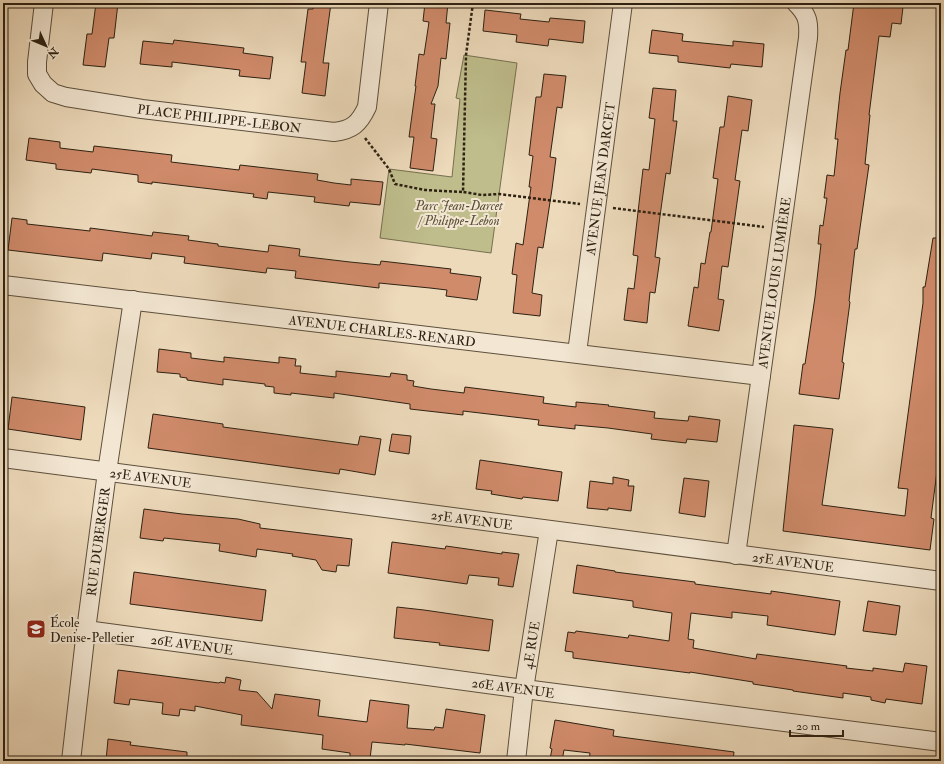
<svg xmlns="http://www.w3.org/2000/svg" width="944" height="764" font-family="'IM FELL Double Pica',serif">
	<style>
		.green { fill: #bfbd8c; stroke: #766f4f }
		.building { fill: #d08b6b; stroke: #2d2112 }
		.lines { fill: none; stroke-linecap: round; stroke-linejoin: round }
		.minor-casing { stroke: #5d4f3c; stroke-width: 20 }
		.path { stroke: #2d2112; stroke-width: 2.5; stroke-dasharray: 3 2; stroke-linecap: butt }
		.minor { stroke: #f3e7d3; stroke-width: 18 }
		.labels { text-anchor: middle; stroke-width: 4; stroke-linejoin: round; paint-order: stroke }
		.street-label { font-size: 13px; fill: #2d2112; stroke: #f3e7d3 }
		.park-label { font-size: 13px; font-style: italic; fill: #595037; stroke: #f3e7d3 }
		.poi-label { font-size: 13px; fill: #2d2112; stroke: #f3e7d3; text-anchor: start }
	</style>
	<rect width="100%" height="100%" fill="#eddabb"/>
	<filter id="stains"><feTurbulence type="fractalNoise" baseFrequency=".005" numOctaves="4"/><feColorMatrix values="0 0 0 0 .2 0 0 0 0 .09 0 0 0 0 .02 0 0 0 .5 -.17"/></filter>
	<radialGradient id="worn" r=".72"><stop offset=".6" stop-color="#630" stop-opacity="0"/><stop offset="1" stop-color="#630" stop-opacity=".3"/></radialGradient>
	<polygon class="green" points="464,55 517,63 491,253 380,238 389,169 452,177 460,99 456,98"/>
	<g class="building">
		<polygon points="96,3 118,3 114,38 109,38 105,67 83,65 87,34 92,34"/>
		<polygon points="314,3 331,3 323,63 329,63 325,96 302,93 306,62 301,62 308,9 313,9"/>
		<polygon points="425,3 448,3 446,23 450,23 446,59 441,58 438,86 431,104 435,104 431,138 437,139 433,171 410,168 414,137 409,137 416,86 415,86 419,54 424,55 429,22 423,21"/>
		<polygon points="854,3 876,5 876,3 894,3 894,5 903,7 901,24 892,23 890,37 879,36 869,115 870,115 865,164 869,165 857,249 855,249 849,301 850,302 842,362 844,363 839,399 799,394 803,364 805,364 815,297 821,244 818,244 820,225 823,226 827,198 824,198 827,175 834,176 838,139 835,139 840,93 846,50 848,50"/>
		<polygon points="485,10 521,14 520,19 549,22 550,18 585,21 583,43 549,39 548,46 516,42 517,35 483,31"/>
		<polygon points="652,30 683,34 682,41 733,46 733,41 764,44 762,67 731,64 730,68 678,62 678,56 649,53"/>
		<polygon points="174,40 244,48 243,53 273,57 270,79 239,76 240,70 172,62 172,67 140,64 143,41 173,44"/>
		<polygon points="544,74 566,76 562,108 557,107 550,157 556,158 552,189 543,248 538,247 532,293 542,295 540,316 513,313 517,275 512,274 516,243 523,245 531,187 529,187 533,156 529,155 536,97 541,97"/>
		<polygon points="653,88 676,90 673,121 677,121 670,174 666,173 660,216 655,257 660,258 655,293 650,292 647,323 624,320 628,288 634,289 638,256 633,255 643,169 649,170 655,119 649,118"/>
		<polygon points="728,96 752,100 748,131 742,130 735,180 740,181 728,267 722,266 718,299 724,300 719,331 688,326 694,287 698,288 701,263 705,264 710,232 711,232 718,179 713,178 720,127 724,127"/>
		<polygon points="29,138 60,142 60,148 93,152 94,146 172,155 171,162 239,170 240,165 318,174 317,180 334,183 351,185 351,179 383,182 380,205 350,202 349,206 314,202 315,197 268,192 267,199 253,197 254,194 152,182 152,184 138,182 138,175 92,169 91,173 56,169 56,164 26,160"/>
		<polygon points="12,218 27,220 27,224 90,231 90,228 152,236 153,232 189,236 188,240 218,244 218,246 268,252 269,245 300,249 299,256 350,262 380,265 381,261 451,269 450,273 481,277 477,300 446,296 447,290 430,288 379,283 379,288 295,278 296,271 267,268 266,273 184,263 185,257 152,253 151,259 103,253 102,261 8,250"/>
		<polygon points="933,238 941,238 941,440 931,518 934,519 930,550 783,531 794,425 833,429 822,505 905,516 908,489 898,488 923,303 923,287 925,287"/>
		<polygon points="159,349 191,353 191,358 224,362 224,357 279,363 279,357 296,359 295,366 301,366 300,373 336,377 336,371 390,377 391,373 407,375 407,380 414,381 413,386 431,389 464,393 465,387 544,397 543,403 559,405 576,407 576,402 609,405 608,406 655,412 654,418 688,421 689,416 720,420 717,442 687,439 686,443 651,439 652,434 608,428 575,425 575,429 538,425 539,420 463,411 463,415 410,409 410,404 334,393 334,398 291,393 291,395 274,393 274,387 265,386 265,384 223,379 223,385 187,380 187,378 180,377 180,374 157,372"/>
		<polygon points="12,397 85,407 81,440 8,429"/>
		<polygon points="153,414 223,424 223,427 358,445 360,436 381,439 375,475 340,469 339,474 148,448"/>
		<polygon points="392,434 411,436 409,454 389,451"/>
		<polygon points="480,460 562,472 558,501 523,497 522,499 491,494 492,491 476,489"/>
		<polygon points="613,477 629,480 628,486 634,486 631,511 608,508 608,510 587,508 590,481 613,484"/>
		<polygon points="684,478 709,481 705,517 679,513"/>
		<polygon points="144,509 182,514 238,519 260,524 260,528 352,539 349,566 337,565 336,572 322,570 316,560 292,556 293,554 257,549 256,557 219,551 220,544 164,538 163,541 140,538"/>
		<polygon points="392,542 445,549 446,546 502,554 502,552 519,554 513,587 498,585 499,578 469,575 467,584 388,573"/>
		<polygon points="577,565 615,571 615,572 695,582 695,584 771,594 771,591 840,601 835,635 767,625 768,616 732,612 732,618 691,613 688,639 694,640 693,648 756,659 757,654 847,666 846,668 873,671 873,668 903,672 905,663 927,666 922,704 886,699 885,703 871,700 871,697 843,693 843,698 793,691 793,690 753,684 753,682 690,672 690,673 573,658 573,652 565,651 568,632 575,633 576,631 628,638 629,635 669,641 672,613 633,607 633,601 573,593"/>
		<polygon points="134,572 266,590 262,621 130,604"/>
		<polygon points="868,601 900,606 896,635 863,631"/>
		<polygon points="397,607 424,610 493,620 489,651 439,645 440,643 394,638"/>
		<polygon points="118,670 219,683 220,682 225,683 226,677 241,680 239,690 257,692 272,709 275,694 320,700 318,716 367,722 370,700 409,705 407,728 434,730 435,727 443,728 446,709 485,715 480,753 405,744 405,745 372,742 370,759 350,757 350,753 322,749 323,735 241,725 242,715 195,706 195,711 180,709 179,716 162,714 163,703 130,699 129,705 114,703"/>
		<polygon points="555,720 614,730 613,736 734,752 733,761 589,761 590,753 564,750 562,761 550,759 552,749 550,748"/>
		<polygon points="108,739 131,742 130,745 187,752 187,761 106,761"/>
	</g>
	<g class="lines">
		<defs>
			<g id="minor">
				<path id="s1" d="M 44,3 L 37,62 L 37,74 L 43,84 L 53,93 L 66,97 L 142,109 L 334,132 C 352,130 359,124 367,107 L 379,3"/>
				<path id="s2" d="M 3,285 L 761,376"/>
				<path id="s3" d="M 577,353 L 623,3"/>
				<path id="s4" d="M 3,458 L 941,581"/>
				<path id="s5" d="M 736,555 L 808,38 C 809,22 808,15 796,3"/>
				<path id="s6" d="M 86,630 L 524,689 L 941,742"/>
				<path id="s7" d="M 71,761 L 86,630 L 107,472 L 133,300"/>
				<path id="s8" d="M 516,761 L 524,689 L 549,530"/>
			</g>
		</defs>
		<use href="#minor" class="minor-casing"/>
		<g class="path">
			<polyline points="473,3 466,55 463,192 482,195 499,194 580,204"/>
			<polyline points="365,138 389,169 395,184 425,190 463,192"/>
			<polyline points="613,208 764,227"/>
		</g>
		<use href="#minor" class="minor"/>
	</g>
	<defs>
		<symbol id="school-square" viewBox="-11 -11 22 22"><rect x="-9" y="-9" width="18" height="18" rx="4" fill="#8f2418" stroke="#f3e7d3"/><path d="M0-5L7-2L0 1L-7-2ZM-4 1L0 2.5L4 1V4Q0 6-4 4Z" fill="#fff"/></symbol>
	</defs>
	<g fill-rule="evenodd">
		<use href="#school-square" x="25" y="618" width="22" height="22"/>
	</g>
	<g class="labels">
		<g class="street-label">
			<text dy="5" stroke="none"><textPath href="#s1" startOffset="265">PLACE PHILIPPE-LEBON</textPath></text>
			<text dy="5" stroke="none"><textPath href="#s3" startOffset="176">AVENUE JEAN DARCET</textPath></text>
			<text dy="5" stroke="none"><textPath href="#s5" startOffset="275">AVENUE LOUIS LUMIÈRE</textPath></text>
			<text dy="5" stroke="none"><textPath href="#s2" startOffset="382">AVENUE CHARLES-RENARD</textPath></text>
			<text dy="5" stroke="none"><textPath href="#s4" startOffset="149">25E AVENUE</textPath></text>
			<text dy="5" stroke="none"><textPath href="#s4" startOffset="473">25E AVENUE</textPath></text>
			<text dy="5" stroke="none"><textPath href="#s7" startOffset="221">RUE DUBERGER</textPath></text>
			<text dy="5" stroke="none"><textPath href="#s4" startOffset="797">25E AVENUE</textPath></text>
			<text dy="5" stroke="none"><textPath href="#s6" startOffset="107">26E AVENUE</textPath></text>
			<text dy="5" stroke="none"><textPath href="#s8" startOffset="117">4E RUE</textPath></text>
			<text dy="5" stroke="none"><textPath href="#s6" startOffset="431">26E AVENUE</textPath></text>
		</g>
		<g class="park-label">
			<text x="459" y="210">Parc Jean-Darcet<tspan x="459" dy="15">/ Philippe-Lebon</tspan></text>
		</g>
		<g class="poi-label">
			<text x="50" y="627">École<tspan x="50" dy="15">Denise-Pelletier</tspan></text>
		</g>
	</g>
	<rect width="944" height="764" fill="none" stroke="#eddabb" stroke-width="16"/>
	<rect x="4" y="4" width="936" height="756" fill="none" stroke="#2d2112" stroke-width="2"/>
	<rect x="8" y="8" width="928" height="748" fill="none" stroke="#2d2112"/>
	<g transform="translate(46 46) rotate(134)" stroke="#f3e7d3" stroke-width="3" paint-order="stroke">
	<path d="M0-3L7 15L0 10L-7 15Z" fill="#2d2112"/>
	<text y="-6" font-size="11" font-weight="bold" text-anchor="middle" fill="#2d2112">N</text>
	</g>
	<path d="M790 730v6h53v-6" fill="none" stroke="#2d2112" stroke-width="2"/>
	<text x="796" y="730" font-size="12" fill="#2d2112" stroke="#f3e7d3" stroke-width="3" paint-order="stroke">20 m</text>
	<rect width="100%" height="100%" filter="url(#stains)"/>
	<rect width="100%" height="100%" fill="url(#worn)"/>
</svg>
